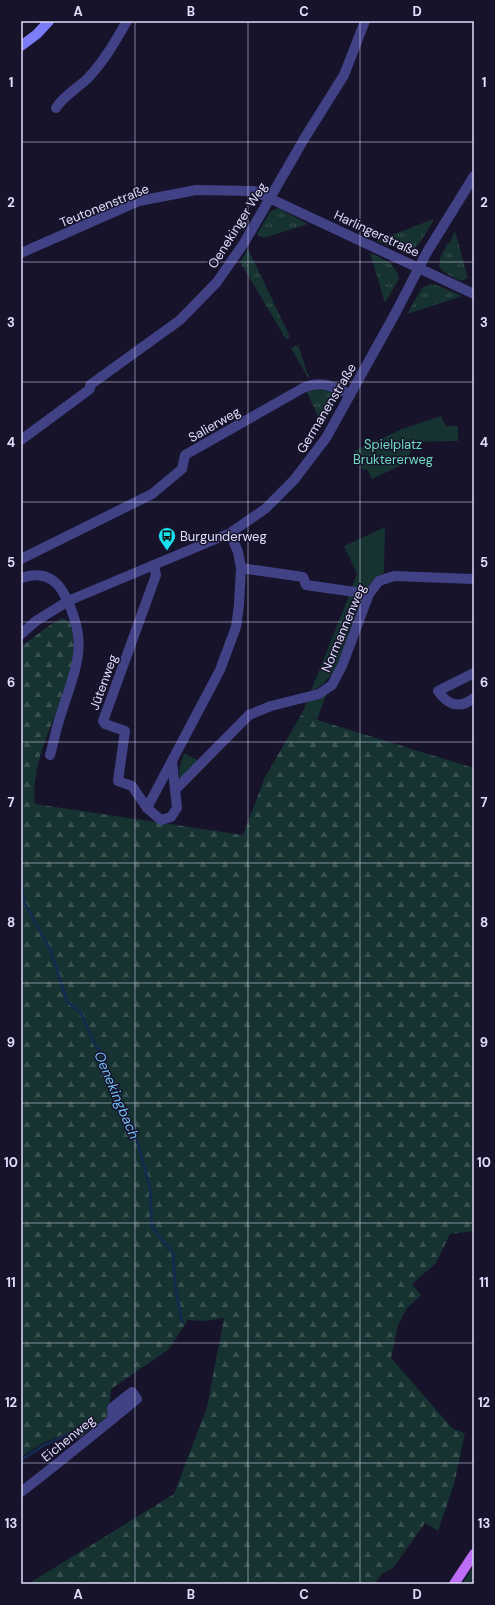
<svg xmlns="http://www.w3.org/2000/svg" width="495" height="1605" font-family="'DM Sans',sans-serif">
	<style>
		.grass { fill: url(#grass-tufts) }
		.forest { fill: url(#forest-firs) }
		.green { fill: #163331 }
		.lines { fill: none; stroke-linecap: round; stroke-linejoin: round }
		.stream { stroke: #132b4d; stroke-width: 3 }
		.street { stroke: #414185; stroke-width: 10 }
		.secondary { stroke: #7b7cf6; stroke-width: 10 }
		.primary { stroke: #bd6cf5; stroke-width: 10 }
		.grid { fill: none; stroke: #e0ddfd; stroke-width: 1; stroke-opacity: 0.55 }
		.labels { text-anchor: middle; stroke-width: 3; stroke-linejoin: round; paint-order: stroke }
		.street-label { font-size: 13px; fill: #e0ddfd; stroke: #16132a }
		.park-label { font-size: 13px; fill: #6ddabb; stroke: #16132a }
		.poi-label { font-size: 13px; fill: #e0ddfd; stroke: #16132a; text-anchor: start }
		.water-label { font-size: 14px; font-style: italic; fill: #72bdf6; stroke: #16132a }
		.neatline { fill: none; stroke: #e0ddfd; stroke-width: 1.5 }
		.grid-label { font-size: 13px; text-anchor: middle; font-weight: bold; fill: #e0ddfd }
	</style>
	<defs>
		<pattern id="grass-tufts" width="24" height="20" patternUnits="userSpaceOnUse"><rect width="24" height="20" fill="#163331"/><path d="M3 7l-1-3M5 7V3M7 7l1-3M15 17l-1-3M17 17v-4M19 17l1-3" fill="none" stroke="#385050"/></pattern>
		<pattern id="forest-firs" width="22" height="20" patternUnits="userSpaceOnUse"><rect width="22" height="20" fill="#163331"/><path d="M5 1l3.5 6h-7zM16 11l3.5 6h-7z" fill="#385050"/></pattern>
	</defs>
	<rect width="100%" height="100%" fill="#16132a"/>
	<g class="grass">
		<polygon points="278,208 308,224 263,238 257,234 270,212"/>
		<path d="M 434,219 C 414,254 415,256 376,241 Z"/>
		<path d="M 455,231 L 468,278 L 461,281 C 436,269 434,268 448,243 L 449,244 Z"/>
		<polygon points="248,249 290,337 286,339 240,262"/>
		<path d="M 370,253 C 385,260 396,263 399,279 L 385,303 Z"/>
		<polygon points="431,284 436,285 462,296 407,314 422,288"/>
		<polygon points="298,345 310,381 291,348"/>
		<polygon points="313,388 336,392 338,397 322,425 306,390"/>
	</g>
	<g class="forest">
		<path d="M 62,618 L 70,622 C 89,680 27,742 35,804 L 243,835 L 265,777 L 301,715 L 474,768 L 474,1231 L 450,1234 L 436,1263 L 412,1284 L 421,1295 L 407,1308 L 398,1325 L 391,1358 L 453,1429 L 465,1433 L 454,1484 L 438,1531 L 425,1523 L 393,1568 L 382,1574 L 374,1584 L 28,1584 L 174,1494 L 207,1407 L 224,1318 L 204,1321 L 188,1320 L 169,1349 L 111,1389 L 109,1415 L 78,1439 L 74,1430 L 43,1443 L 21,1457 L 21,647 L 44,629 Z"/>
		<polygon points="474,1566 474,1584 462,1584"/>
	</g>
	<g class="green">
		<polygon points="441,416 446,426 458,426 458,441 415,442 406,463 372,479 367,469 363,470 354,451 402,429"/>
		<polygon points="385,527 384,573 373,580 365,592 351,590 357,574 344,546"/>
		<polygon points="350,593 364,596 334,672 323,684 310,693"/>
		<polygon points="328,690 317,720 301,715 307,702"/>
		<polygon points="184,753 199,761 180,781 179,769"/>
	</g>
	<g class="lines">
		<g class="stream">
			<polyline points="21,878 24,902 50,949 67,1001 81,1013 95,1045 102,1054 107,1071 138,1144 150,1188 152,1227 173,1253 175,1285 182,1322"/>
			<polyline points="21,1460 43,1446 75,1431"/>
		</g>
		<g class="street">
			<path d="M 56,108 C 63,96 78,88 88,78 C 104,61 115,42 127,21"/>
			<polyline points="21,253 139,201 196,190 254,191 474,294"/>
			<polyline points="21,440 90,389 90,385 180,320 217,282 244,243 304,139 344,75 365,21"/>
			<path d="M 21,559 L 152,494 L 182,469 L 185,455 L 303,388 C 320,380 333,386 349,394"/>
			<polyline points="154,565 156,575 103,721 105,724 125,731 118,781 132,786 147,808 161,820 171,817 177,808 172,761"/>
			<polyline points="241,568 303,577 306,585 369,594"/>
			<path d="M 21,578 C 38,572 53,575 63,592 C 90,642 77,664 61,714 C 56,728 54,742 50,755"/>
			<polyline points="21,634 36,621 68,601 230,533 265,509 294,480 326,438 395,314 427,252 474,176"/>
			<path d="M 474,673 L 438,691 C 447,704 459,710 474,698"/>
			<polyline points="176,789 249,715 271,706 319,694 332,685 342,666 369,594 379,581 394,576 474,579"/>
			<polyline points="147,808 220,670 236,627 239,605 241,568 238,552 230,533"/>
			<path d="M 21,1492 C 60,1462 99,1430 137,1399 L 132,1392 L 112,1408 L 113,1419"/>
		</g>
		<polyline class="secondary" points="21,46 37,34 49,21"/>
		<polyline class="primary" points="454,1584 474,1554"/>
	</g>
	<path class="grid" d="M 135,21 L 135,1584M 248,21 L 248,1584M 360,21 L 360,1584M 21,142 L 474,142M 21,262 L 474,262M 21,382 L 474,382M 21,502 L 474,502M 21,622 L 474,622M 21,742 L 474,742M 21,863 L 474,863M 21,983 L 474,983M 21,1103 L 474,1103M 21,1223 L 474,1223M 21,1343 L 474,1343M 21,1463 L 474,1463"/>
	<defs>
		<symbol id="bus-pin" viewBox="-11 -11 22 30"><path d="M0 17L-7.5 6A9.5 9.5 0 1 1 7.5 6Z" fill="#16e1f0" stroke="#16132a"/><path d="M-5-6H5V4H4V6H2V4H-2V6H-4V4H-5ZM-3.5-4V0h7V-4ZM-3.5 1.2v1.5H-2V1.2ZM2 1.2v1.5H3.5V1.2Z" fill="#111"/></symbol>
	</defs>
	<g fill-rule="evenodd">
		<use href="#bus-pin" x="157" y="526" width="20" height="27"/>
	</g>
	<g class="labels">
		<g class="street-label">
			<text transform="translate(104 205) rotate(-22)" y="5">Teutonenstraße</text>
			<text transform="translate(237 225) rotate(-58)" y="5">Oenekinger Weg</text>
			<text transform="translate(377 233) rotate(25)" y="5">Harlingerstraße</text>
			<text transform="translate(326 408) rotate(-59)" y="5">Germanenstraße</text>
			<text transform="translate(214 424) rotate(-30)" y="5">Salierweg</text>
			<text transform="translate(343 628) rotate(-67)" y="5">Normannenweg</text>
			<text transform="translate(103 682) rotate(-70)" y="5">Jütenweg</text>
			<text transform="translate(68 1438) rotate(-39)" y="5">Eichenweg</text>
		</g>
		<g class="park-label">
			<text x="393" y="449">Spielplatz<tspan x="393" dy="15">Bruktererweg</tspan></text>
		</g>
		<g class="poi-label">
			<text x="180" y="541">Burgunderweg</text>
		</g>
		<g class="water-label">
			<text transform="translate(117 1095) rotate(67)" y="5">Oenekingbach</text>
		</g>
	</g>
	<rect width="495" height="1605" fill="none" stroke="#16132a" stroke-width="44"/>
	<rect x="22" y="22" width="451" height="1561" class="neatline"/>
	<g class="grid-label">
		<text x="78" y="16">A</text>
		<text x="191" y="16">B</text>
		<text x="304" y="16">C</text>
		<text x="417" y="16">D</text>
		<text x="11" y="87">1</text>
		<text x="484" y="87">1</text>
		<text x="11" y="207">2</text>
		<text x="484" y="207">2</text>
		<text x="11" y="327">3</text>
		<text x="484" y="327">3</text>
		<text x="11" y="447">4</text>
		<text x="484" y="447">4</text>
		<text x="11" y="567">5</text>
		<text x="484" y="567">5</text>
		<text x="11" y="687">6</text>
		<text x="484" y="687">6</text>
		<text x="11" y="807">7</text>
		<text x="484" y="807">7</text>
		<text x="11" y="927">8</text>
		<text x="484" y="927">8</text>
		<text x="11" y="1047">9</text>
		<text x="484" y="1047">9</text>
		<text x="11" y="1167">10</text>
		<text x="484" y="1167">10</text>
		<text x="11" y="1287">11</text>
		<text x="484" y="1287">11</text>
		<text x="11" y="1407">12</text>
		<text x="484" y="1407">12</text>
		<text x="11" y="1528">13</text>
		<text x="484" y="1528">13</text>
		<text x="78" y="1599">A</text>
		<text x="191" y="1599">B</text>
		<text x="304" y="1599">C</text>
		<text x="417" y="1599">D</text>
	</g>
</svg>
